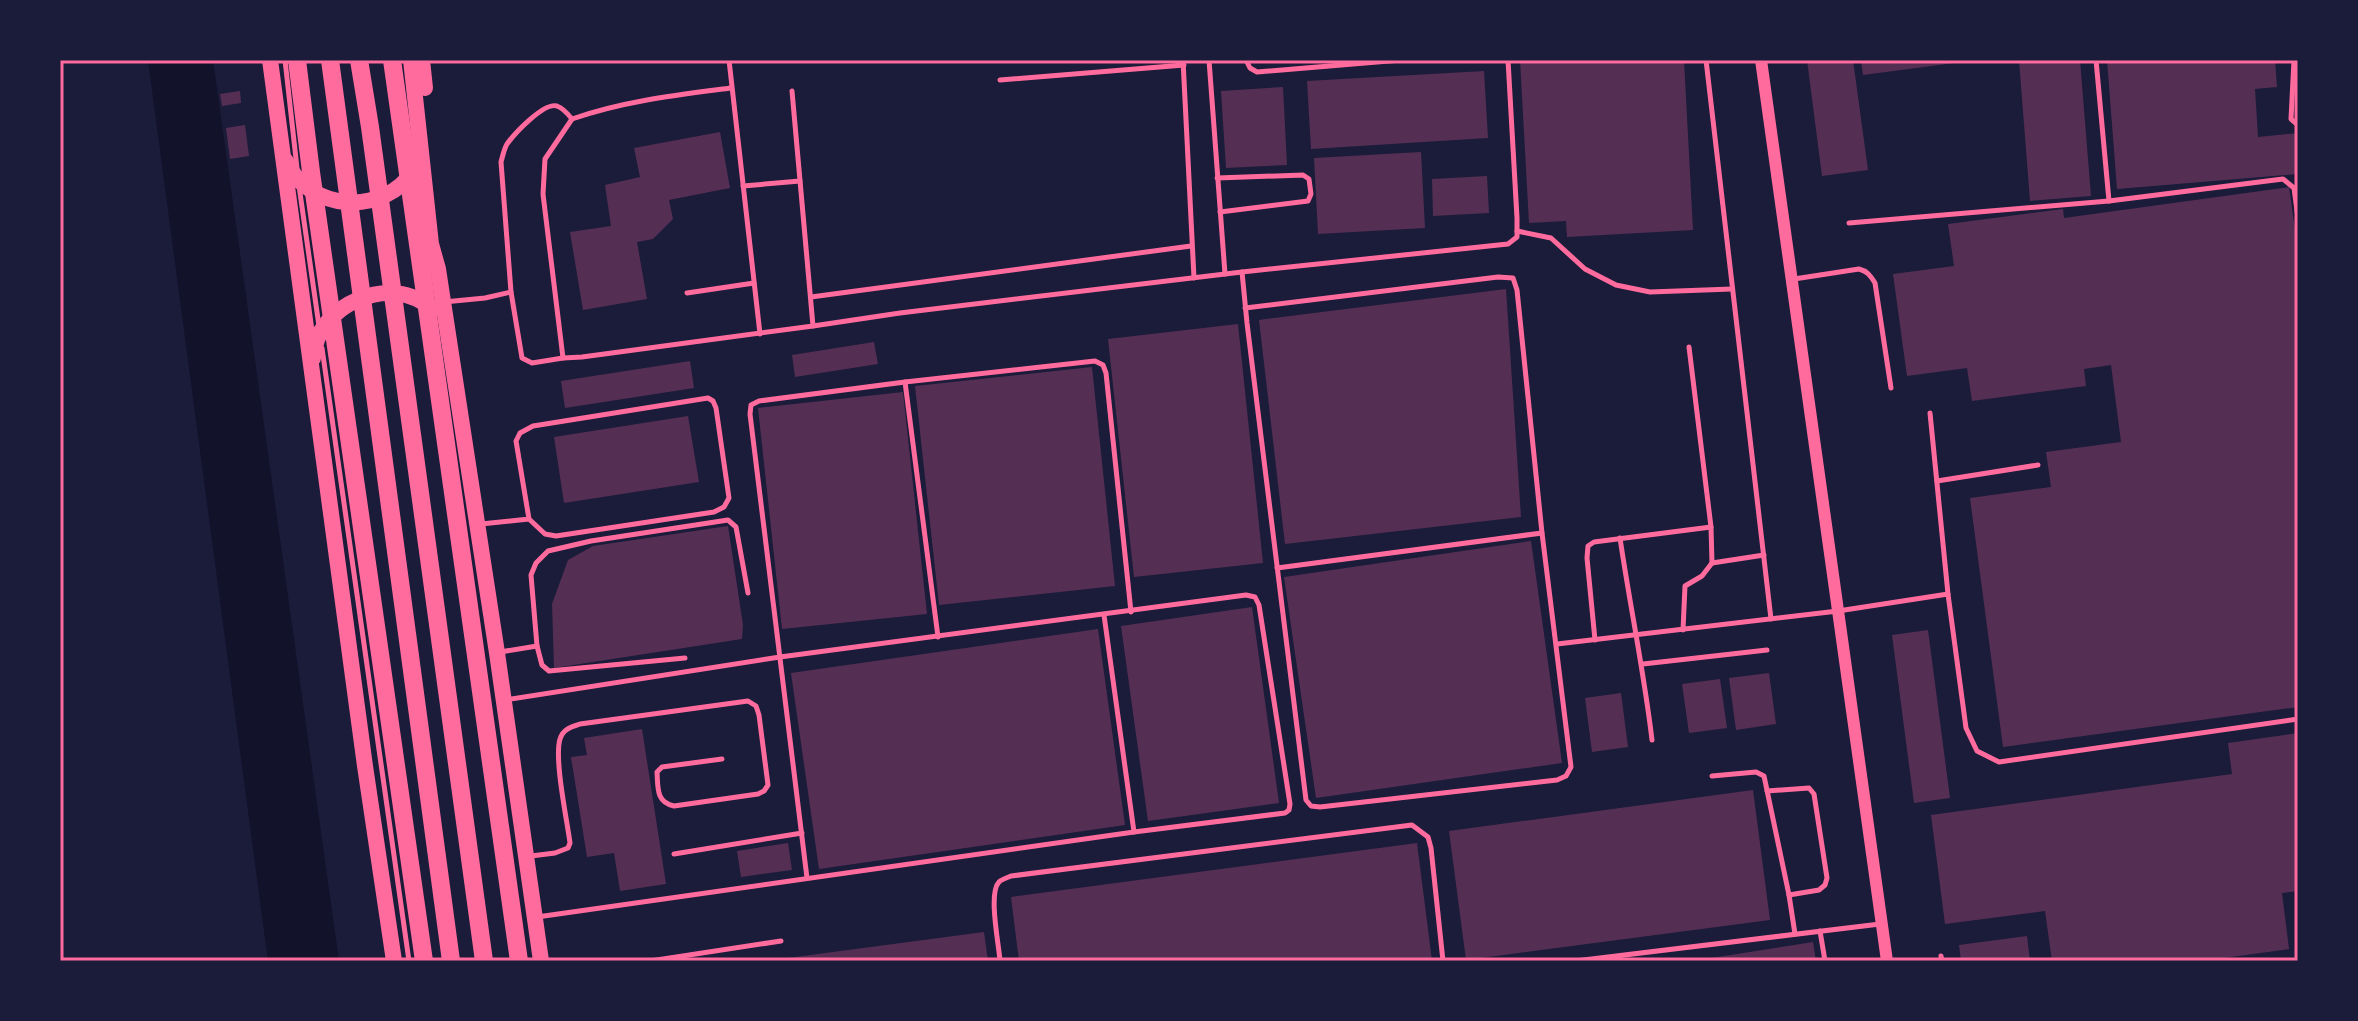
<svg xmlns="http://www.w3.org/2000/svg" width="2358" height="1021" font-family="Inter,sans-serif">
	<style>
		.water { fill: #12122b }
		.building { fill: #542f53 }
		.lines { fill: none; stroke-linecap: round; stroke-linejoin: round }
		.service { stroke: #ff6b9d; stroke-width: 5 }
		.tertiary { stroke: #ff6b9d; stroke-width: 12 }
		.trunk { stroke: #ff6b9d; stroke-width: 16 }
		.motorway { stroke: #ff6b9d; stroke-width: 18 }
		.neatline { fill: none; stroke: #ff6b9d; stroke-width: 3 }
	</style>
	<rect width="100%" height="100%" fill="#1b1b3a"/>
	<polygon class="water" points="148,60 213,60 339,961 268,961"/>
	<g class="building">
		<polygon points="1520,60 1684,60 1693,230 1567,237 1566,221 1529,223"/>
		<polygon points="1807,60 1853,60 1868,170 1822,176"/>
		<polygon points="1861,60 1962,60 1962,62 1863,75"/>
		<polygon points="2019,60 2080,60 2091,196 2030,201"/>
		<polygon points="2107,60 2275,60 2277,87 2255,89 2258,137 2298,133 2298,174 2117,189"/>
		<polygon points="1484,71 1488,138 1311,149 1307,81"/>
		<polygon points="1283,87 1287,165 1226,168 1221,91"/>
		<polygon points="240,91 241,103 222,106 220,94"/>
		<polygon points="245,125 249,156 230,159 226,128"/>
		<polygon points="720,132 730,188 669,200 673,219 653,239 637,242 647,299 583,310 570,232 611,226 605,185 640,177 634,148"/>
		<polygon points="1421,152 1425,228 1318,234 1314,158"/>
		<polygon points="1487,176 1489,213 1433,216 1432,179"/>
		<polygon points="2289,187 2298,252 2298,707 2003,747 1970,498 2051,487 2046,452 2121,442 2111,365 2084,369 2086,386 1972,401 1967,368 1907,376 1893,274 1954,266 1948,224 2063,209 2064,218"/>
		<polygon points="1506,289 1521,517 1285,544 1259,320"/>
		<polygon points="1238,324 1263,563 1134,577 1108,339"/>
		<polygon points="874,342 878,364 795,377 792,355"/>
		<polygon points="690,361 694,388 565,408 561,381"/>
		<polygon points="1092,367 1115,586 939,605 915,386"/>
		<polygon points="903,392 927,614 782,629 758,408"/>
		<polygon points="688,416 699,482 564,503 554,437"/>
		<polygon points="728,526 743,625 742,639 554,668 552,604 568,560 593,546"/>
		<polygon points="1531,541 1562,763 1316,798 1284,577"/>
		<polygon points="1252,607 1279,803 1148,821 1121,626"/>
		<polygon points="1098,629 1125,825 819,869 791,673"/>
		<polygon points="1928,630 1950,798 1914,803 1892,635"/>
		<polygon points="1769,673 1776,724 1736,730 1729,678"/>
		<polygon points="1720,679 1727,728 1689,733 1682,684"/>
		<polygon points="1621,693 1628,747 1592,752 1585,698"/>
		<polygon points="642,729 666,884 620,891 614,853 587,857 571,757 587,755 584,738"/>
		<polygon points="2298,733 2298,891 2282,893 2289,949 2202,961 2052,961 2045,911 1945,924 1931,815 2232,774 2228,743"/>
		<polygon points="1753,790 1770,920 1466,960 1449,831"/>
		<polygon points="788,843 792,870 741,877 737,851"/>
		<polygon points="1417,843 1432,961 1019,961 1011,897"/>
		<polygon points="984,932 988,961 780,961 780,959"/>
		<polygon points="2027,936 2030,961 1961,961 1959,945"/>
		<polygon points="1813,942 1816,961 1705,961 1705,959"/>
	</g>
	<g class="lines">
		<g class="service">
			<polyline points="285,60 297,168"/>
			<polyline points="729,60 760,334"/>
			<polyline points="1183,60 1194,278"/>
			<polyline points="1209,60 1225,274"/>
			<polyline points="1246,60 1250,68 1257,72 1401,60"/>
			<polyline points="1706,60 1771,619"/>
			<polyline points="2096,60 2109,201"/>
			<polyline points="2294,60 2291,119 2298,125"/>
			<polyline points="1000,80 1184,65"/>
			<path d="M 572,119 C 623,101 677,95 731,88"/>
			<polyline points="1217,178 1303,175 1309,179 1311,194 1308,201 1220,212"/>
			<polyline points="299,186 319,326"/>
			<polyline points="743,186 800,181"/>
			<polyline points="1849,223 2109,201 2283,179 2294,188 2298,218"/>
			<polyline points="1517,231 1551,238 1585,269 1616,285 1650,292 1732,289"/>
			<polyline points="1242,272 1247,323 1306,800 1311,806 1320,807 1557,780 1566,776 1571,767 1542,533 1517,290 1513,278 1498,277 1245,308"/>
			<path d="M 1794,279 L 1859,269 C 1867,271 1870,275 1875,283 L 1891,388"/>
			<polyline points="511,292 522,358 532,363 563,358"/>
			<polyline points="687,293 754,283"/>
			<polyline points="811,297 1191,246"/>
			<path d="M 444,302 L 485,298 L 511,292 L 501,162 C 503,155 504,149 507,144 C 515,133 544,102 557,106 C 563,108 568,114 572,119 L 545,159 L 543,194 L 563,358 L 582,357 L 813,326 L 792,91"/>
			<polyline points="813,326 900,313 1242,272 1508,244 1517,237 1517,218 1508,60"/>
			<polyline points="322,348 409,961"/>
			<polyline points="905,382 938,637"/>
			<polyline points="1930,413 1948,594"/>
			<polyline points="1937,481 2038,465"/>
			<polyline points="481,524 529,519 516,441 520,433 533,426 708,398 713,401 716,408 729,498 724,507 714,512 556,536 545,534 529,519"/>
			<path d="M 1620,538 C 1630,606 1644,672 1652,740"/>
			<polyline points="1712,563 1764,555"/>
			<polyline points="1277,568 1542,533"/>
			<polyline points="1104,615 1134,832"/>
			<polyline points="1683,630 1685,586 1702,576 1712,563 1711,527 1689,347"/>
			<polyline points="1595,640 1587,558 1588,546 1594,542 1711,527"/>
			<polyline points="1557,644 1838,611 1948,594 1966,728 1977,751 1999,762 2298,719"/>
			<polyline points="537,646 542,665 549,671 685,658"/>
			<polyline points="500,652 537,646 531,575 536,563 548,551 591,541 728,520 736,527 748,593"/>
			<polyline points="1643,664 1767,650"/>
			<polyline points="505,700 780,657 1246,595 1255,597 1259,605 1290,804 1289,810 1285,813 1134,832 537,917"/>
			<polyline points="1712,776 1756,772 1764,776 1789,895 1795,934"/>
			<polyline points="1767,791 1809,788 1814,794 1827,878 1825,885 1819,890 1789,895"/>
			<polyline points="674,854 802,833"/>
			<path d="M 531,856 L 555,853 L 568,848 L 570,843 C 567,820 554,759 560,739 C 563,729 571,727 580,724 L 748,701 L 756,706 L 759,715 L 768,785 L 764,791 L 758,794 L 674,806 C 656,802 658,788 657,772 L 662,767 L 722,759"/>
			<polyline points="807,878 750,414 751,405 759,401 905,382 1095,361 1103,365 1106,373 1131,612"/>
			<polyline points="1820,931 1825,961"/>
			<polyline points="1941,956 1942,961"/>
			<polyline points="650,961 781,941"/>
			<path d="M 1000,961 C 999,945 988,893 999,882 C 1002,879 1007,878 1011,876 L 1412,825 L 1428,837 L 1431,848 L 1443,961"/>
			<polyline points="1575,961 1880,924"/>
		</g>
		<polyline class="tertiary" points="1761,60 1887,961"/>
		<g class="trunk">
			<polyline points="270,60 365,766 394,961"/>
			<polyline points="411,60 431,244 438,269 497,653 541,961"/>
			<polyline points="422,60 425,88"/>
			<path d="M 286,161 C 309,212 384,217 414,170"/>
			<path d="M 313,358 C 316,304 392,272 432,309"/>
		</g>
		<g class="motorway">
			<polyline points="297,60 311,172 424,961"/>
			<polyline points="330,60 451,961"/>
			<polyline points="359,60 370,127 484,961"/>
			<polyline points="392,60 519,961"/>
		</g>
	</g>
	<rect width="2358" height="1021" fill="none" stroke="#1b1b3a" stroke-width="124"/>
	<rect x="62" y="62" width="2234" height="897" class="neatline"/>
</svg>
